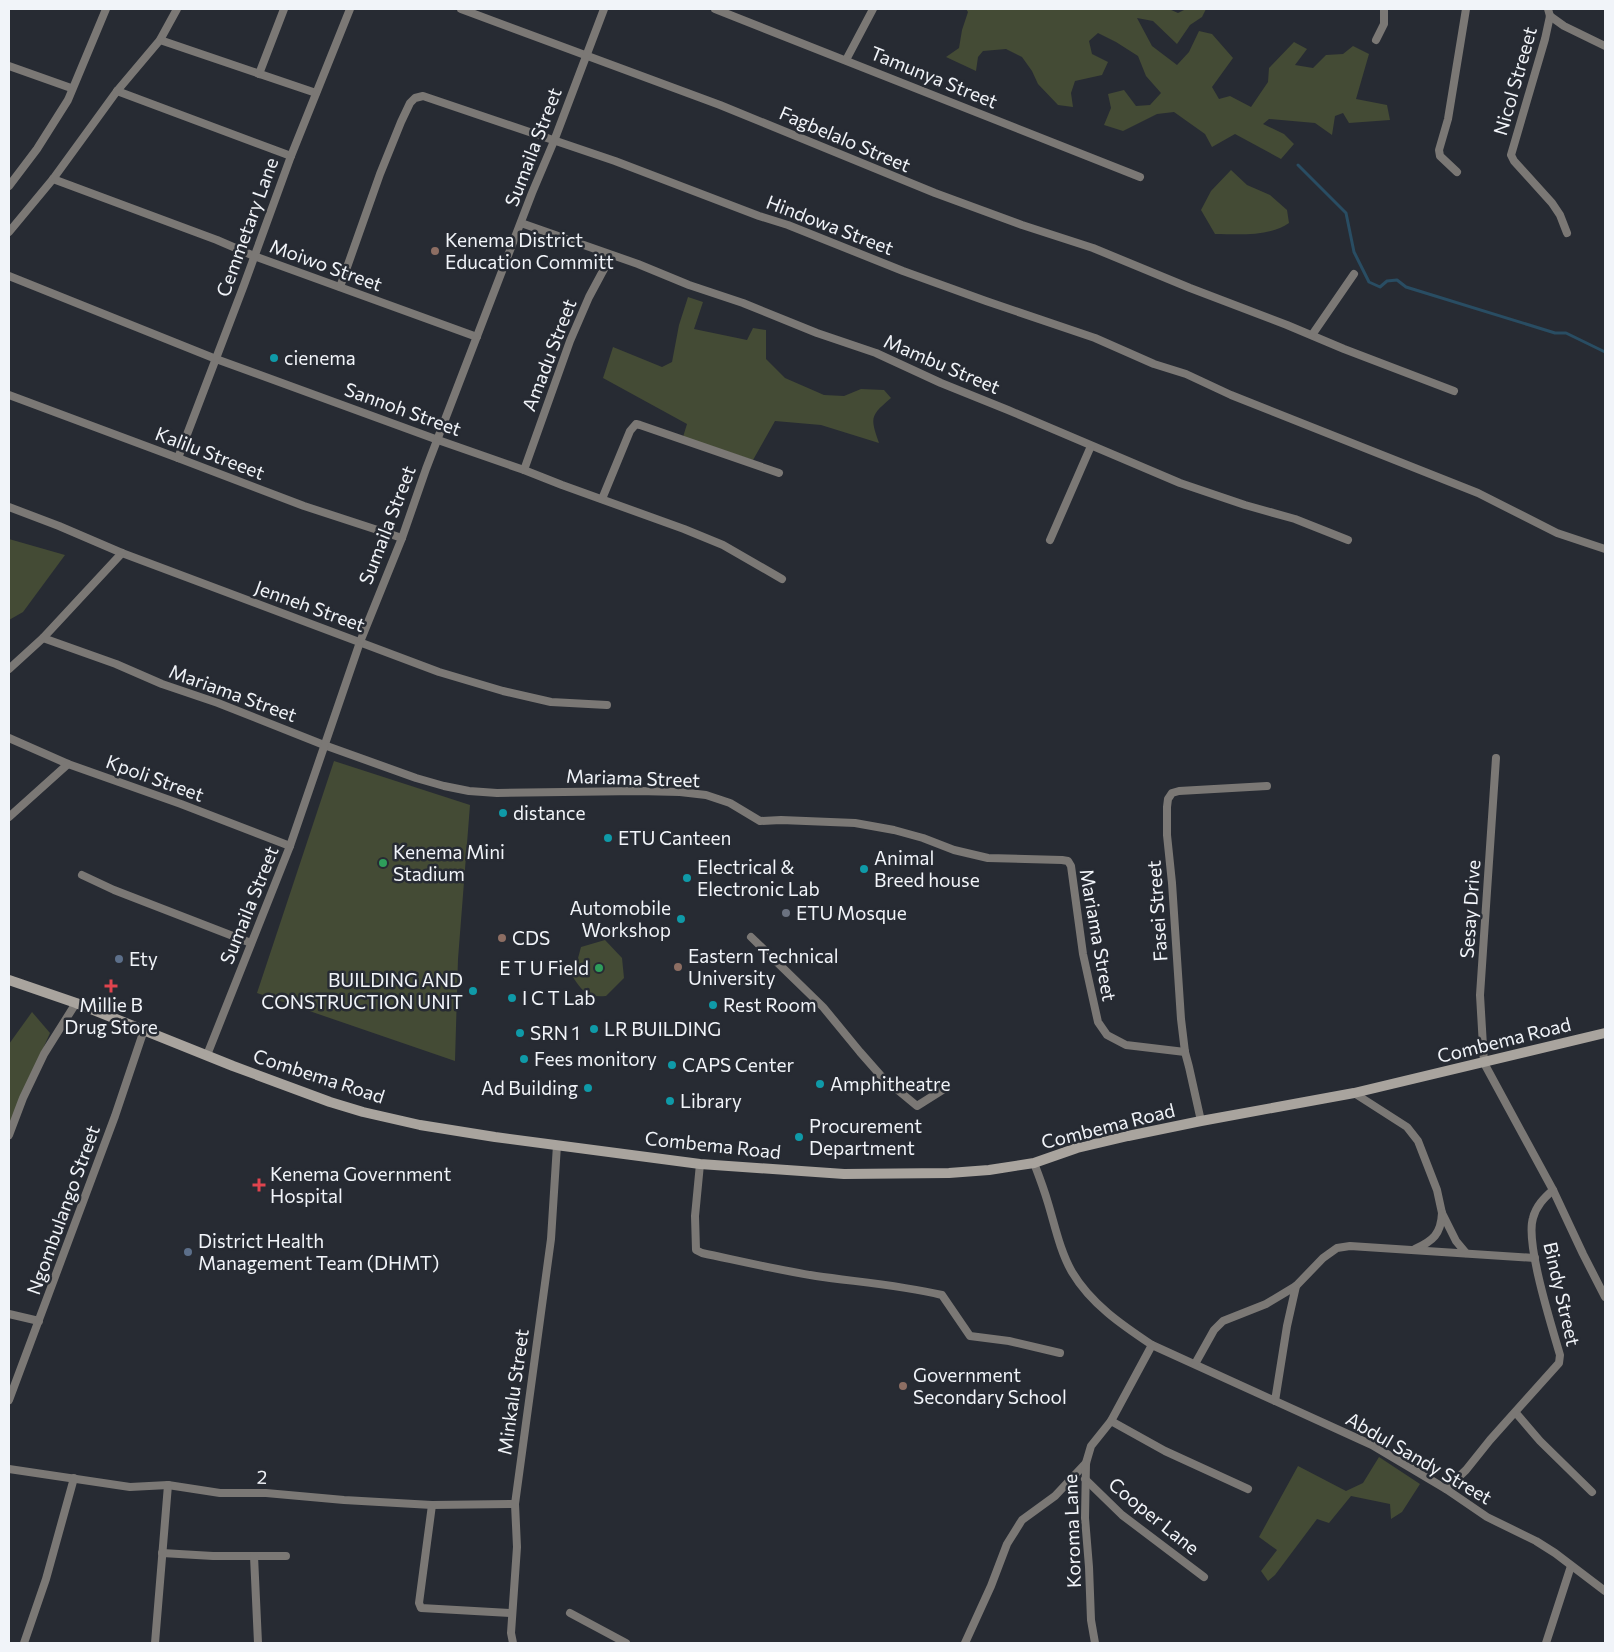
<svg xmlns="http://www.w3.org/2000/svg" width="1614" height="1652" font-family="Commissioner,sans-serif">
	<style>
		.green { fill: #444b35 }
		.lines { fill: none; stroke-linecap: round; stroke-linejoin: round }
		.stream { stroke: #294d63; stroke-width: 3 }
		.street { stroke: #7b7875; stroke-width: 8 }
		.secondary { stroke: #a9a49e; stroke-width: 10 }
		.education-dot { fill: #8d6e63; stroke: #272b33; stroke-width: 2 }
		.culture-dot { fill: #0f9aa8; stroke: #272b33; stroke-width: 2 }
		.leisure-dot { fill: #2e9e5b; stroke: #272b33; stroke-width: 2 }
		.worship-dot { fill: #6b7280; stroke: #272b33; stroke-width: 2 }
		.service-dot { fill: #5c6f8a; stroke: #272b33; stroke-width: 2 }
		.health-dot { fill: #e0444e; stroke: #272b33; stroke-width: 2 }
		.labels { text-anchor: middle; stroke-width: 5; stroke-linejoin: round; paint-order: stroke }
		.street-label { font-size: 19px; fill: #f1f4f9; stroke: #272b33 }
		.poi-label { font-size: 19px; fill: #f1f4f9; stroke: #272b33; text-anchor: start }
	</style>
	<rect width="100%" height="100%" fill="#272b33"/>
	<g class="green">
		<polygon points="966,9 1169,9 1178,13 1186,9 1206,9 1202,17 1190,25 1177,44 1153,21 1137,18 1152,46 1177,65 1189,52 1199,31 1212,34 1233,58 1212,87 1219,99 1230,96 1251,107 1268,82 1269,68 1294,42 1307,49 1295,65 1313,68 1326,55 1343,54 1353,46 1369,54 1356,99 1387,105 1390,120 1349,123 1343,113 1335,116 1332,135 1315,123 1269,119 1263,124 1284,134 1294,144 1281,159 1235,134 1212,147 1205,134 1174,112 1157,114 1123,131 1104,125 1111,108 1108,94 1124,90 1136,106 1150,105 1161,93 1146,76 1138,56 1116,42 1098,33 1089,41 1092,54 1108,62 1102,75 1075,81 1071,93 1073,107 1058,105 1038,84 1032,71 1022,57 1006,49 983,51 978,57 976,71 946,57 959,48 962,30 968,12"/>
		<path d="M 1231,170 L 1247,185 L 1270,195 L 1287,210 L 1289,223 C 1269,237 1239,234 1215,234 L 1201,210 L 1211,191 Z"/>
		<path d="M 688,297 L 703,302 L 694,329 L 747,340 L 753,328 L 766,330 L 766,359 L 785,378 L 824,395 L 844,396 L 861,389 L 884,390 L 891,398 C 870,416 870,417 879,443 L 821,425 L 775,421 L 753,460 L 683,437 L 687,424 L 603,378 L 613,347 L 662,367 L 672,362 L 679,325 Z"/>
		<polygon points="9,539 65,555 23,612 9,620"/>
		<polygon points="334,761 470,805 458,959 455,1061 257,993"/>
		<path d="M 605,940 L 622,958 L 624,978 L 606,996 C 587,998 582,991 573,977 L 581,947 Z"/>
		<polygon points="32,1012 50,1033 9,1125 9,1044"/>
		<polygon points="1379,1457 1420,1484 1402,1512 1391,1519 1390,1504 1351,1496 1329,1523 1317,1519 1275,1575 1268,1581 1261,1571 1277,1550 1259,1537 1298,1466 1346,1491 1363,1483"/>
	</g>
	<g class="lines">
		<polyline class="stream" points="1298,165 1346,213 1354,252 1369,282 1380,287 1387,281 1397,280 1406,287 1555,333 1566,333 1605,352"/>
		<g class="street">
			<polyline points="461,9 720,105 935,193 1022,225 1093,248 1190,288 1287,325 1344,349 1454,391"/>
			<polyline points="715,9 1140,177"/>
			<polyline points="1548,9 1550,16 1545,39 1511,155 1514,161 1552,203 1560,215 1567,233"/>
			<polyline points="1550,16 1564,26 1605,46"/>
			<polyline points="160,40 316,93"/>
			<polyline points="1376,40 1384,24 1384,9"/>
			<polyline points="846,60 873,9"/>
			<polyline points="9,66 71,88"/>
			<polyline points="259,74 284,9"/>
			<polyline points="117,91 291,156"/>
			<polyline points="1457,172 1440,156 1439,150 1448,119 1466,9"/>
			<polyline points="53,179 217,240 254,256 477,337"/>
			<polyline points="9,186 37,149 68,100 106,9"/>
			<polyline points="521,223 638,264 689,285 743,303 817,333 876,353 941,383 1008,410 1180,483 1245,505 1295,519 1348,540"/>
			<polyline points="9,232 53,179 117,91 160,40 177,9"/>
			<polyline points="9,276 216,359 438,440 524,470 562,485 684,529 723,545 782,579"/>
			<polyline points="340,287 380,174 401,122 410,103 415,98 423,96 615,161 759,216 788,225 903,271 986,301 1095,338 1154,364 1186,374 1231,395 1478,493 1557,533 1605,549"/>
			<polyline points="1312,335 1354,274"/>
			<polyline points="9,395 178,458 304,506 402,538"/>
			<polyline points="178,458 244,285 291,156 350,9"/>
			<polyline points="524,470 570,341 589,297 611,256"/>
			<polyline points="602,499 630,431 636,424 640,425 779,473"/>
			<polyline points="9,507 59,526 122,553 439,672 503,691 551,702 607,705"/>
			<polyline points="1050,540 1091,446"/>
			<polyline points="43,638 116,664 162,684 218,703 324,745 416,778 444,786 469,791 497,793 638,791 680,792 706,795 730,803 760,821 781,820 855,823 894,830 923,838 954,850 988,858 1062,860 1068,861 1071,866 1083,954 1098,1022 1107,1035 1126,1045 1185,1052"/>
			<polyline points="9,669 43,638 122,553"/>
			<polyline points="9,738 68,764 181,804 290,846"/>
			<polyline points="1496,758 1480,995 1484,1063 1553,1190 1583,1254 1605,1297"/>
			<polyline points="9,817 68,764"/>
			<polyline points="82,875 114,890 251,943"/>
			<polyline points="751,937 823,1007 860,1052 882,1077 917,1106 944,1089"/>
			<polyline points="207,1055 290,846 360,642 402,538 426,469 532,193 554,141 604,9"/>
			<polyline points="1354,1093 1407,1127 1418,1141 1437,1190 1442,1213 1456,1241 1466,1253"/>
			<polyline points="1201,1121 1189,1067 1185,1052 1181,1019 1172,883 1167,835 1167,807 1168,799 1172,793 1179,791 1267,786"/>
			<polyline points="9,1135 23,1098 44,1054 76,1003"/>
			<path d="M 1034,1163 C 1039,1176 1044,1189 1048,1203 C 1055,1226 1060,1251 1072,1272 C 1091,1304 1122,1325 1152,1345 L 1372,1445 L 1446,1489 L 1487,1517 L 1536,1541 L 1555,1553 L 1605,1591"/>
			<path d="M 700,1164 L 695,1216 L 696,1250 L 702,1253 C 740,1261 778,1270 816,1276 C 858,1282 900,1285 942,1295 L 970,1336 L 1009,1341 L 1060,1353"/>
			<path d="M 1415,1249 C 1433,1241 1441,1234 1442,1213"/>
			<polyline points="9,1314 39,1321"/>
			<polyline points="1195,1364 1214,1330 1223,1321 1266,1304 1296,1286 1323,1258 1337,1248 1350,1246 1535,1258"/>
			<polyline points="9,1400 115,1116 144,1030"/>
			<polyline points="1275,1401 1287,1326 1296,1286"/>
			<polyline points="1516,1413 1540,1441 1592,1492"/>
			<polyline points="1111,1421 1165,1451 1248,1489"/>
			<polyline points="9,1469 130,1487 168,1485 220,1493 266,1493 344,1500 432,1505 515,1504"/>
			<polyline points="1085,1479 1122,1515 1204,1577"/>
			<path d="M 1446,1489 L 1466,1470 L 1490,1440 L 1559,1363 L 1560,1355 C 1552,1327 1525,1243 1533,1218 C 1536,1206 1544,1198 1553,1190"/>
			<polyline points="432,1505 419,1603 421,1608 512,1613"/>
			<polyline points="162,1553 213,1556 286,1556"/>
			<polyline points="254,1556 258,1643"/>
			<polyline points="570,1613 626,1643"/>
			<polyline points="24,1643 46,1579 74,1478"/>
			<polyline points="155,1643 168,1485"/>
			<polyline points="513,1643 511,1633 517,1547 515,1504 551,1239 557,1145"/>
			<polyline points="965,1643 991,1586 1007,1544 1022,1520 1055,1496 1086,1463"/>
			<polyline points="1095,1643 1091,1620 1089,1567 1085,1518 1086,1463 1091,1446 1111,1421 1152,1345"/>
			<polyline points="1546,1643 1571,1566"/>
		</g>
		<polyline class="secondary" points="9,980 76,1003 233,1066 330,1102 363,1112 420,1125 495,1137 700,1164 844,1174 949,1173 989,1170 1034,1163 1077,1148 1128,1136 1201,1121 1354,1093 1605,1033"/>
	</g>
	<g class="education-dot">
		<circle cx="435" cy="251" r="5"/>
		<circle cx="502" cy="938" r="5"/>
		<circle cx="678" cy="967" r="5"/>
		<circle cx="903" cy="1386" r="5"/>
	</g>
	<g class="culture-dot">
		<circle cx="274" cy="358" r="5"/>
		<circle cx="503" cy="813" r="5"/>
		<circle cx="608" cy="838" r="5"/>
		<circle cx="864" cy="869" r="5"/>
		<circle cx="687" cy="878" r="5"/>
		<circle cx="681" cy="919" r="5"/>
		<circle cx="473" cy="991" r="5"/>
		<circle cx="512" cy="998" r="5"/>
		<circle cx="713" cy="1005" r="5"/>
		<circle cx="594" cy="1029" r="5"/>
		<circle cx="520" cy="1033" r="5"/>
		<circle cx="524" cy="1059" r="5"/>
		<circle cx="672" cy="1065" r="5"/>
		<circle cx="820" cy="1084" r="5"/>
		<circle cx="588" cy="1088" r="5"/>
		<circle cx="670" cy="1101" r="5"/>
		<circle cx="799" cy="1137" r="5"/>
	</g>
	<g class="leisure-dot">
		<circle cx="383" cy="863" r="5"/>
		<circle cx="599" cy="968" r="5"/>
	</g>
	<circle class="worship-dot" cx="786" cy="913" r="5"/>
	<g class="service-dot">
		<circle cx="119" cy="959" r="5"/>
		<circle cx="188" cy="1252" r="5"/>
	</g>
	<g class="health-dot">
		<path d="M108.5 978.5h5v5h5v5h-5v5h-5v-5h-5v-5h5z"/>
		<path d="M256.5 1177.5h5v5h5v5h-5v5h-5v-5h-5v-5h5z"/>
	</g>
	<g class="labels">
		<g class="street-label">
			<text transform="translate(934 77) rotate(22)" y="7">Tamunya Street</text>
			<text transform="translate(1515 81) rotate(-74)" y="7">Nicol Streeet</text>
			<text transform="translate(845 139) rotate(23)" y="7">Fagbelalo Street</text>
			<text transform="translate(533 147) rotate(-69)" y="7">Sumaila Street</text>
			<text transform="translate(830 225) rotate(21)" y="7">Hindowa Street</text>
			<text transform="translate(247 227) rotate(-70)" y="7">Cemmetary Lane</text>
			<text transform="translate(326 265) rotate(20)" y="7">Moiwo Street</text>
			<text transform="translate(549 355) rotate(-69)" y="7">Amadu Street</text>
			<text transform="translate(942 364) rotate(23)" y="7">Mambu Street</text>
			<text transform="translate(403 409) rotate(20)" y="7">Sannoh Street</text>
			<text transform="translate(210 453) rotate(21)" y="7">Kalilu Streeet</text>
			<text transform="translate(387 525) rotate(-69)" y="7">Sumaila Street</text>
			<text transform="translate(310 606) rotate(20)" y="7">Jenneh Street</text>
			<text transform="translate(233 693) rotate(20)" y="7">Mariama Street</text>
			<text transform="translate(155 778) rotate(20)" y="7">Kpoli Street</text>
			<text transform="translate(633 778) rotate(2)" y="7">Mariama Street</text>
			<text transform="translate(249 905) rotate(-68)" y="7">Sumaila Street</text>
			<text transform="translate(1470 909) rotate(-86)" y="7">Sesay Drive</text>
			<text transform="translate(1157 911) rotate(-94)" y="7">Fasei Street</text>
			<text transform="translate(1098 935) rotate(80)" y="7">Mariama Street</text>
			<text transform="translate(1504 1040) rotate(-14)" y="7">Combema Road</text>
			<text transform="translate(319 1076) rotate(18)" y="7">Combema Road</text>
			<text transform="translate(1108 1126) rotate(-14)" y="7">Combema Road</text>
			<text transform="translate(713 1145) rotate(6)" y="7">Combema Road</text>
			<text transform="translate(63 1210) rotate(-70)" y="7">Ngombulango Street</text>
			<text transform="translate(1562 1294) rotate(77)" y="7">Bindy Street</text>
			<text transform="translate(513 1392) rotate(-82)" y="7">Minkalu Street</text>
			<text transform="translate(1419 1458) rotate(30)" y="7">Abdul Sandy Street</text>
			<text transform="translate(262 1477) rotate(2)" y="7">2</text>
			<text transform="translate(1154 1516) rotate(39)" y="7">Cooper Lane</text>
			<text transform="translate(1072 1531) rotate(-92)" y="7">Koroma Lane</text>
		</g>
		<g class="poi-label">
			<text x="445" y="247">Kenema District<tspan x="445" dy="22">Education Committ</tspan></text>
			<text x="284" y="365">cienema</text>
			<text x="513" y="820">distance</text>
			<text x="618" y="845">ETU Canteen</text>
			<text x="393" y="859">Kenema Mini<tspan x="393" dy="22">Stadium</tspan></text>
			<text x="874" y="865">Animal<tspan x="874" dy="22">Breed house</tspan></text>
			<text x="697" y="874">Electrical &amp;<tspan x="697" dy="22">Electronic Lab</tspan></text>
			<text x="671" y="915" text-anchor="end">Automobile<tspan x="671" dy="22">Workshop</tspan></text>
			<text x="796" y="920">ETU Mosque</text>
			<text x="512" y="945">CDS</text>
			<text x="688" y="963">Eastern Technical<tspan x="688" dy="22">University</tspan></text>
			<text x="129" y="966">Ety</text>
			<text x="589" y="975" text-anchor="end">E T U Field</text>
			<text x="463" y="987" text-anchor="end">BUILDING AND<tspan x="463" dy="22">CONSTRUCTION UNIT</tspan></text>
			<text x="522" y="1005">I C T Lab</text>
			<text x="111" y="1012" text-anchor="middle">Millie B<tspan x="111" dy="22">Drug Store</tspan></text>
			<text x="723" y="1012">Rest Room</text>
			<text x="604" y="1036">LR BUILDING</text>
			<text x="530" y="1040">SRN 1</text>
			<text x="534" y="1066">Fees monitory</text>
			<text x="682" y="1072">CAPS Center</text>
			<text x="830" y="1091">Amphitheatre</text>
			<text x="578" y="1095" text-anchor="end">Ad Building</text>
			<text x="680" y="1108">Library</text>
			<text x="809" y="1133">Procurement<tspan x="809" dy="22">Department</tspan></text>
			<text x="270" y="1181">Kenema Government<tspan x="270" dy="22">Hospital</tspan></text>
			<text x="198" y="1248">District Health<tspan x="198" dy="22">Management Team (DHMT)</tspan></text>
			<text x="913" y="1382">Government<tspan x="913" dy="22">Secondary School</tspan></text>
		</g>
	</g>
	<rect width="1614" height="1652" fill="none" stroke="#f1f4f9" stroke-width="20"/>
</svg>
